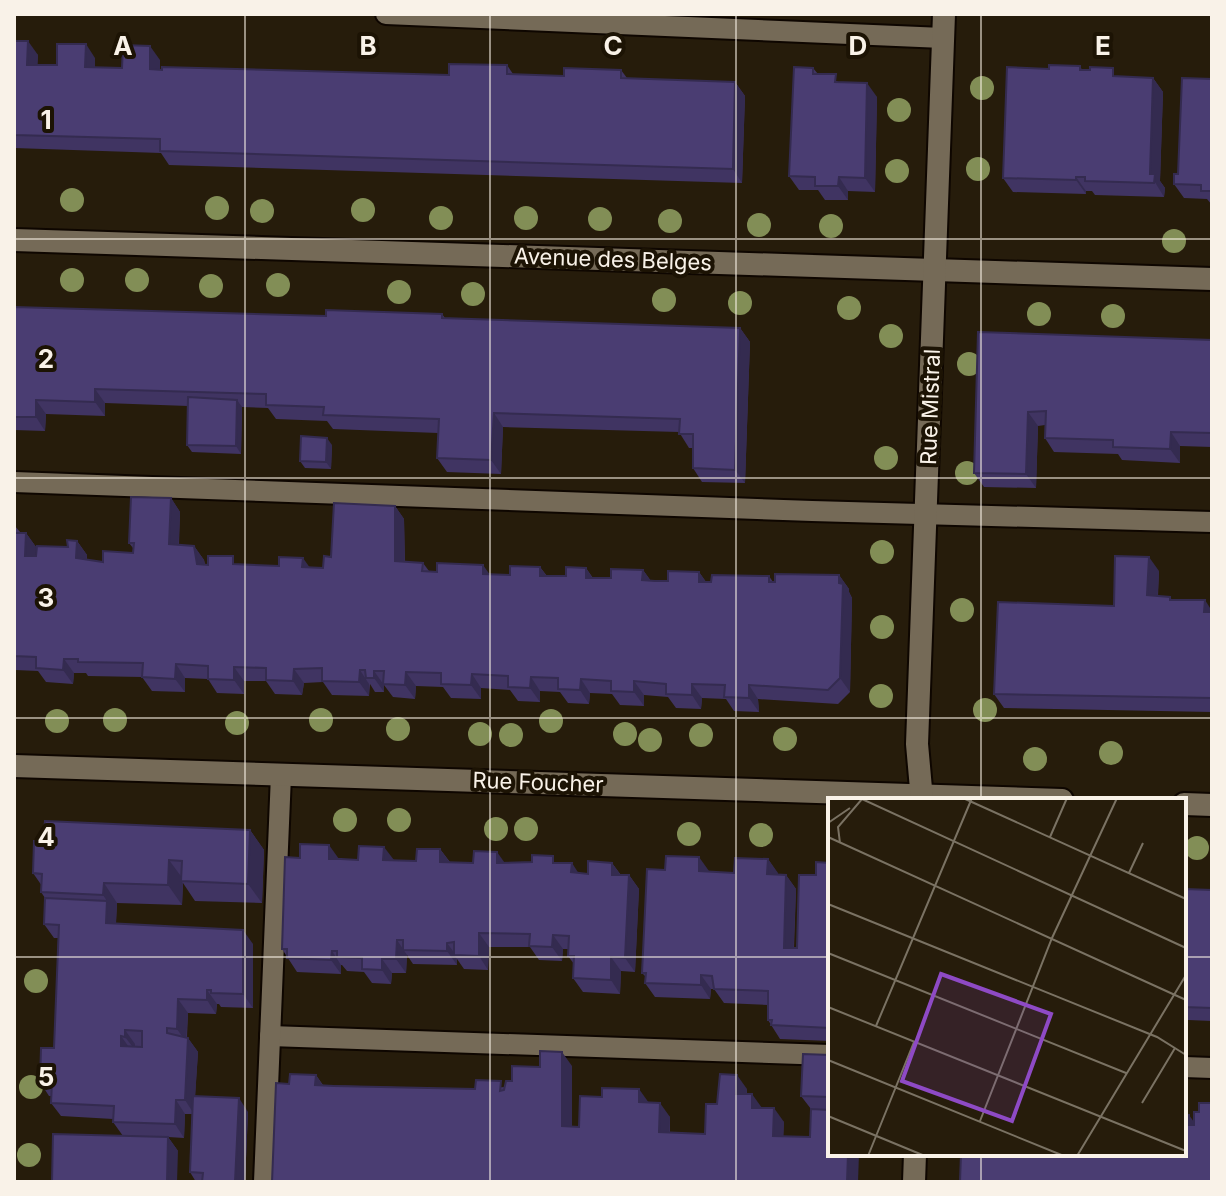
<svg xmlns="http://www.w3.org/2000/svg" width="1226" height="1196" font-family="Inter,sans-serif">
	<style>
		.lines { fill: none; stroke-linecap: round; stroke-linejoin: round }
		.service-casing { stroke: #0e0600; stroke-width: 24 }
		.minor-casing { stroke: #0e0600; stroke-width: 26 }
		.service { stroke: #756a57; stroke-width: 20 }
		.minor { stroke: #756a57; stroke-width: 22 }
		.tree { fill: #828e56 }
		.wall { fill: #403462 }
		.shaded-wall { fill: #342b50 }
		.building { fill: #4a3d72; stroke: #342b50; stroke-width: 2; fill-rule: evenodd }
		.grid { fill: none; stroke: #f9f2e8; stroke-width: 2; stroke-opacity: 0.55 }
		.labels { text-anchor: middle; stroke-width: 8; stroke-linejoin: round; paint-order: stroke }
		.street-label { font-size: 22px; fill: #f9f2e8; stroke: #1c1304 }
		.inset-road { fill: none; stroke: #7a7263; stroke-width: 2 }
		.view { fill: #8e4ac5; fill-opacity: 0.15; stroke: #8e4ac5; stroke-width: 4 }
		.inset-edge { fill: none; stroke: #f9f2e8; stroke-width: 4 }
		.grid-label { font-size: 26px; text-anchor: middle; font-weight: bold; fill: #f9f2e8; stroke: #1c1304; stroke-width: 8; stroke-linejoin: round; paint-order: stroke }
	</style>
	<rect width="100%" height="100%" fill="#261c0b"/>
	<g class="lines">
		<defs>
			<g id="service">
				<polyline points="386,14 943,38"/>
				<polyline points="14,482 812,511 1212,522"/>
				<polyline points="270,1036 830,1055"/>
				<polyline points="1184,1067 1212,1068"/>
				<polyline points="264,1182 281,775"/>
			</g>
			<g id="minor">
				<polyline points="14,240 1212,279"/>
				<polyline points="14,766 1062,800"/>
				<polyline points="922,800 917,744 944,14"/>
				<polyline points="1184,804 1212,805"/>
				<polyline points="914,1182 915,1154"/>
			</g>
		</defs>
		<use href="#service" class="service-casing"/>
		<use href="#minor" class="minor-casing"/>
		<use href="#service" class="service"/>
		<use href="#minor" class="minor"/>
	</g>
	<g class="tree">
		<circle cx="982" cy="88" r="12"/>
		<circle cx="899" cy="110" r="12"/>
		<circle cx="978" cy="169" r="12"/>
		<circle cx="897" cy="171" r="12"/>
		<circle cx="72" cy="200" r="12"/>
		<circle cx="217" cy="208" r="12"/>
		<circle cx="363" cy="210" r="12"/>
		<circle cx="262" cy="211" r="12"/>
		<circle cx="441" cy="218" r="12"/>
		<circle cx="526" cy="218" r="12"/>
		<circle cx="600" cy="219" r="12"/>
		<circle cx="670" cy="221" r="12"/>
		<circle cx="759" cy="225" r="12"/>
		<circle cx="831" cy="226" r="12"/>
		<circle cx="1174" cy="241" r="12"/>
		<circle cx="72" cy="280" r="12"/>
		<circle cx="137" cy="280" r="12"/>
		<circle cx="278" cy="285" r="12"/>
		<circle cx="211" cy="286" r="12"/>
		<circle cx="399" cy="292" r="12"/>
		<circle cx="473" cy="294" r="12"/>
		<circle cx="664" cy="300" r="12"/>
		<circle cx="740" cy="303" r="12"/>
		<circle cx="849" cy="308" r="12"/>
		<circle cx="1039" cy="314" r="12"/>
		<circle cx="1113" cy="316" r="12"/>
		<circle cx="891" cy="336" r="12"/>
		<circle cx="969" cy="364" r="12"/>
		<circle cx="886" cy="458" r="12"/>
		<circle cx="967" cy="473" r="12"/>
		<circle cx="882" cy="552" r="12"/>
		<circle cx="962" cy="610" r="12"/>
		<circle cx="882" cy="627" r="12"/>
		<circle cx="881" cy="696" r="12"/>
		<circle cx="985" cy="710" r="12"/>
		<circle cx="115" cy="720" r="12"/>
		<circle cx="321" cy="720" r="12"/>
		<circle cx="57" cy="721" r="12"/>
		<circle cx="551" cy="721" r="12"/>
		<circle cx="237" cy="723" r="12"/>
		<circle cx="398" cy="729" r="12"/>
		<circle cx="480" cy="734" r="12"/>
		<circle cx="625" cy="734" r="12"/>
		<circle cx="511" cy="735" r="12"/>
		<circle cx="701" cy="735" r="12"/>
		<circle cx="785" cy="739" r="12"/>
		<circle cx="650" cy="740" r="12"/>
		<circle cx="1111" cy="753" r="12"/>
		<circle cx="1035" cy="759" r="12"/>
		<circle cx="345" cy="820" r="12"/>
		<circle cx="399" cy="820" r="12"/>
		<circle cx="496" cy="829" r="12"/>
		<circle cx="526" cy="829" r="12"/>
		<circle cx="689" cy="834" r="12"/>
		<circle cx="761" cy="835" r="12"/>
		<circle cx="1197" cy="848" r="12"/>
		<circle cx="36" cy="981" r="12"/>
		<circle cx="31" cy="1087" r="12"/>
		<circle cx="29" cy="1155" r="12"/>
	</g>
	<g class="wall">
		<polygon points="14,41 38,55 37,65 57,65 95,58 95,67 122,68 160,60 160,70 449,75 507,65 513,74 564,76 621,70 627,78 735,82 745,96 742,183 169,165 161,153 14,148"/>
		<polygon points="1080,66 1082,70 1119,77 1153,78 1163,92 1160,181 1165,188 1164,197 1095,195 1092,191 1086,191 1086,194 1013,192 1003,178 1049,69"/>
		<polygon points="813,68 818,74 877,97 875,192 848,191 848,200 825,200 818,190 799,190 789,176"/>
		<polygon points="1212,79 1212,205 1207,199 1184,198 1174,184"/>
		<polygon points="14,307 326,316 442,314 445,318 740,328 750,342 745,483 702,482 693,468 693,448 689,448 679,432 503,427 501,474 447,472 437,458 438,433 333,429 327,421 276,419 268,408 242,407 241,454 192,452 187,445 188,406 105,403 105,416 46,414 45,431 14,430"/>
		<polygon points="978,332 1212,340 1212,447 1180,446 1180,463 1122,460 1118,454 1054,452 1045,438 1045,425 1038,426 1036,488 984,487 974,473"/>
		<polygon points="332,445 331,469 305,468 300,461"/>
		<polygon points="171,498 180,512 179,545 194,546 204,560 205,564 323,568 331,557 395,506 404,519 405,562 423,563 429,571 510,575 540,567 547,576 566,576 586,568 593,578 611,578 643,570 651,581 668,581 699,572 706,582 769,576 773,582 839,575 849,589 849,592 852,598 850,692 838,704 758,699 759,712 734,711 726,699 702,698 701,709 676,708 668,697 644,695 644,706 620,705 612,694 590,693 589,704 568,703 560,692 540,691 540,702 518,701 510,690 481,688 481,699 451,698 443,687 416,686 415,699 393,697 384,685 384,692 375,692 370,684 369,696 332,695 323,682 304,683 302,695 275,694 266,681 244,681 244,694 217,693 208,679 185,678 185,692 152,691 142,677 88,676 86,673 74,673 73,684 46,682 38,671 15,670 14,684 14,525 21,533 26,533 36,547 35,556 68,547 77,541 87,555 87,560 103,562 133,553 133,548 129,543"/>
		<polygon points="1159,571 1158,596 1170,597 1172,600 1212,611 1212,712 1004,708 994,694 1114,606"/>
		<polygon points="250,830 264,850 262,903 195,901 183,883 182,905 117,903 116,924 253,944 253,1008 221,1007 219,1004 217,1004 216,1014 188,1013 187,1037 198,1052 195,1096 248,1112 245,1182 196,1182 190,1172 192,1114 185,1114 184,1138 168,1137 178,1151 123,1136 113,1122 113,1119 61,1116 51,1103 52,1096 49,1096 40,1082 54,1048 58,938 54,938 44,924 45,898 41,892 42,886 33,873 43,841"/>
		<polygon points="440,849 450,862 558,863 578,873 588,874 612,863 621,875 629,875 639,889 635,972 621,971 620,994 583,992 573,978 574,964 568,956 568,949 563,949 562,961 539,960 530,947 489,947 488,970 464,969 457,959 457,965 413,964 407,955 406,973 392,973 391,984 372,983 364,972 347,971 342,965 341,965 341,974 297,972 282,949 300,858 416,861"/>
		<polygon points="768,859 778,874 786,875 796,889 794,948 797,948 816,875 830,863 830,1041 780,1039 768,1020 768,1005 724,1003 714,989 711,989 710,999 655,997 645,983 646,977 642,973 665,870 709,871 709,872 734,873"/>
		<polygon points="1184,889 1212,890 1212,1021 1188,1020 1184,1015"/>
		<polygon points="830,1055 830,1154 858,1182 289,1084 316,1075 323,1085 475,1089 505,1087 512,1081 572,1066 572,1127 579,1127 648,1102 670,1117 670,1132 705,1134 717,1104 747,1089 747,1094 762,1108 784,1122 783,1136 810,1137 811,1109 801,1096"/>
	</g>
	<g class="shaded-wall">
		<polygon points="28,41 38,55 37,79 27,65"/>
		<polygon points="86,44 95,58 95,81 85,67"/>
		<polygon points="150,46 160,60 160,83 150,69"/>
		<polygon points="1153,78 1163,92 1160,181 1165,188 1164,197 1150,174"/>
		<polygon points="735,82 745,96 742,183 733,169"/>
		<polygon points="867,83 877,97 875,192 865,178"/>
		<polygon points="839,177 848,191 848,200 838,186"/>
		<polygon points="1076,177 1086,191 1086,194 1076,180"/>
		<polygon points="740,328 750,342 745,483 735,470"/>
		<polygon points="95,389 105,403 105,416 95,402"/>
		<polygon points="36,400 46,414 45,431 36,417"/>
		<polygon points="237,400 242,407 241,454 236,446"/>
		<polygon points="1028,412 1038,426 1036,488 1026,474"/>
		<polygon points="494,413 503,427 501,474 491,460"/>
		<polygon points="1171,432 1180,446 1180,463 1170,449"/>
		<polygon points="327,438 332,445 331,469 326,462"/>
		<polygon points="171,498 180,512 178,558 169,544"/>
		<polygon points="395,506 404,519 405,575 395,561"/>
		<polygon points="26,533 36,547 35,570 25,556"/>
		<polygon points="77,541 87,555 86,572 76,558"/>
		<polygon points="194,546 204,560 207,578 197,564"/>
		<polygon points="1149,557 1159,571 1157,609 1147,595"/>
		<polygon points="303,558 313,572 302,567"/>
		<polygon points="483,565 493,579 483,574"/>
		<polygon points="540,567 550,581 540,576"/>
		<polygon points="586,568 595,582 586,578"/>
		<polygon points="643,570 653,584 642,580"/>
		<polygon points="699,572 709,586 699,582"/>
		<polygon points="839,575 849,589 849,592 852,598 850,692 840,678"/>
		<polygon points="1205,600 1212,611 1212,623 1204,612"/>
		<polygon points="64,659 74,673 73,684 63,670"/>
		<polygon points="176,664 185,678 185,692 175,679"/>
		<polygon points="234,667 244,681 244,694 234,680"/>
		<polygon points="294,669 304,683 302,695 293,681"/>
		<polygon points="360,670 369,684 369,696 359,682"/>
		<polygon points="374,671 384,685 384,692 374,678"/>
		<polygon points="406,672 416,686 415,699 405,685"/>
		<polygon points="472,674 481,688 481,699 471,685"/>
		<polygon points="531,677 540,691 540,702 530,688"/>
		<polygon points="581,679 590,693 589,704 580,690"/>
		<polygon points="634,681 644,695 644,706 634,692"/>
		<polygon points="692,684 702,698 701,709 692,695"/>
		<polygon points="749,685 758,699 759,712 749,698"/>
		<polygon points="250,830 264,850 262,903 248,884"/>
		<polygon points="329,845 339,859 329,859"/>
		<polygon points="384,847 394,860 383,860"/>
		<polygon points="440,849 450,863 440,862"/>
		<polygon points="497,852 507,866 497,863"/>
		<polygon points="699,857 709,871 708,885 699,871"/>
		<polygon points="768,859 778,873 777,888 767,874"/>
		<polygon points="169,860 183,879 181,881 183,883 182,905 168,885"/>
		<polygon points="572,863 581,877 571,872"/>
		<polygon points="612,863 622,877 612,875"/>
		<polygon points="629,875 639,889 635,972 625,958"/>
		<polygon points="786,875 796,889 793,962 784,948"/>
		<polygon points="104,883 117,903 115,937 106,923 107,901 103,895"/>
		<polygon points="243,930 253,944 253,1008 243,994"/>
		<polygon points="479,933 489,947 488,970 479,956"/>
		<polygon points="553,935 563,949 562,961 552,947"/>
		<polygon points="397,940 407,955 406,973 396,959"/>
		<polygon points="447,943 456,955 454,955 457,959 457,965 447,951"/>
		<polygon points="332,951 341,965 341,974 331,960"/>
		<polygon points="611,957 621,971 620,994 611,980"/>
		<polygon points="382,959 392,973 391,984 382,970"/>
		<polygon points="701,975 711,989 710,999 701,985"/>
		<polygon points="207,990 217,1004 216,1014 207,1000"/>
		<polygon points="178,999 188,1013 186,1042 177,1029"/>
		<polygon points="125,1030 135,1044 135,1050 125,1037"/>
		<polygon points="121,1036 131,1050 121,1046"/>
		<polygon points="188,1038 198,1052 194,1114 185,1100"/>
		<polygon points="562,1052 572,1066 572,1140 562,1126"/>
		<polygon points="316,1075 325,1089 315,1085"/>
		<polygon points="737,1075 747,1089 746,1108 736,1094"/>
		<polygon points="639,1089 649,1103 639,1102"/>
		<polygon points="752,1094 762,1108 752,1108"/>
		<polygon points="239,1098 248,1112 245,1182 235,1182"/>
		<polygon points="176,1100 185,1114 184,1138 175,1124"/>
		<polygon points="660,1103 670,1117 669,1145 659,1132"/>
		<polygon points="774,1108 784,1122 783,1150 773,1136"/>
		<polygon points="1189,1115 1199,1129 1189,1125"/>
		<polygon points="168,1137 178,1151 177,1182 167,1182"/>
		<polygon points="848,1154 859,1154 858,1182 847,1182"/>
	</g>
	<g class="building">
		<polygon points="14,41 28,41 27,65 57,65 57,44 86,44 85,67 122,68 123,45 150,46 150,69 162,70 162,67 449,75 449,64 507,65 507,74 564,76 564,68 621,70 621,78 735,82 733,169 160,151 160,139 14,135"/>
		<polygon points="1049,65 1080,66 1080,70 1090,70 1090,67 1113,68 1113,76 1153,78 1150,174 1155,174 1154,183 1085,181 1085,177 1076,177 1076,180 1003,178 1007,67 1049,69"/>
		<polygon points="794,67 813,68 813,74 836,74 835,82 867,83 865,178 839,177 838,186 815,186 815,177 789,176"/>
		<polygon points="1182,78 1212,79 1212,191 1201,191 1201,185 1174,184 1174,174 1178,174"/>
		<polygon points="14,307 326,316 326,310 442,314 442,318 740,328 735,470 693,468 693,434 679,434 680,419 494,413 491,460 437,458 439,419 323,415 324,407 266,405 266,394 95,389 95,402 36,400 36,417 14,417"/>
		<polygon points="978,332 1212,340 1212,433 1171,432 1170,449 1113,447 1113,440 1045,438 1046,411 1028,412 1026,474 974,473"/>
		<polygon points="188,397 237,400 236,446 187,445"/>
		<polygon points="301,436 327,438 326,462 300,461"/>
		<polygon points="131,497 171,498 169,544 194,546 197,564 208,565 208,556 233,556 233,564 279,566 279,557 303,558 302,567 323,568 324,556 331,557 334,503 395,506 395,561 423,563 422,571 437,572 437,563 483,565 483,574 510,575 510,566 540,567 540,576 566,576 566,567 586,568 586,578 611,578 611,569 643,570 642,580 655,581 668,581 668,571 699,572 699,582 711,582 712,575 769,576 769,582 775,582 775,574 839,575 839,583 843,584 840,678 828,690 749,685 749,698 724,697 725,685 692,684 692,695 666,694 666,684 634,681 634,692 611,691 611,681 581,679 580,690 558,689 558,678 531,677 530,688 508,687 508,676 472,674 471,685 441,684 441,673 406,672 405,685 383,684 384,671 374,671 374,678 366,678 365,670 360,670 359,682 322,681 322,668 294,669 293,681 266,680 266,668 234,667 234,680 208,679 208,666 176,664 175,679 142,677 143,663 78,662 78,659 64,659 63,670 36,668 36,657 14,656 14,525 15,525 14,533 26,533 25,556 36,556 37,546 68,547 67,540 77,541 76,558 103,562 103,551 133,553 134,543 129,543"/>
		<polygon points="1115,556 1149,557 1147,595 1170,597 1170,600 1205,600 1204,612 1212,612 1212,698 994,694 998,602 1114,606"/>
		<polygon points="45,821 250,830 248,884 181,881 182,861 169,860 168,885 104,883 103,895 41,892 42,874 33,873 34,841 43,841"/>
		<polygon points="300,844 329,845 329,859 341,859 358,860 359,846 384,847 383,860 416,861 417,849 440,849 440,862 473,863 474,851 497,852 497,863 532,862 532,855 553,856 553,863 572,863 571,872 588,874 588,861 612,863 612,875 629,875 625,958 611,957 611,980 573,978 574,956 568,956 569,936 553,935 552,947 529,946 530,934 479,933 479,956 454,955 454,942 447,943 447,951 403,950 403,940 397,940 396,959 382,959 382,970 362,969 362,958 337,957 337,951 332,951 331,960 287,958 287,949 282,949 285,857 300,858"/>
		<polygon points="666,856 699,857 699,871 734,873 735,858 768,859 767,874 786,875 784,948 797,948 799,875 816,875 816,862 830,863 830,1028 771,1025 772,1020 768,1020 768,991 714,989 712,976 701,975 701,985 645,983 646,973 642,973 647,869 665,870"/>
		<polygon points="1184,889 1212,890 1212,1008 1184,1007"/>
		<path d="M 45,898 L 107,901 L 106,923 L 243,930 L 243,994 L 211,993 L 211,990 L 207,990 L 207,1000 L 178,999 L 177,1029 L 167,1028 L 167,1033 L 188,1038 L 185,1100 L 176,1100 L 175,1124 L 113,1122 L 114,1106 L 51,1103 L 52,1083 L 40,1082 L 41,1048 L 54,1048 L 59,925 L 44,924 ZM 125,1030 L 142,1031 L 142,1047 L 121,1046 L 121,1036 L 125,1037 Z"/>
		<polygon points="540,1051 562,1052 562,1126 579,1127 580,1096 602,1097 602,1088 639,1089 639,1102 660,1103 659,1132 705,1134 706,1104 717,1104 720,1074 737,1075 736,1094 752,1094 752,1108 774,1108 773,1136 810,1137 811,1109 830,1110 830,1154 848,1154 847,1182 272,1182 276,1083 289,1084 290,1074 316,1075 315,1085 334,1086 475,1089 476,1080 501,1081 500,1091 504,1090 506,1081 512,1081 512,1066 540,1067"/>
		<polygon points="803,1054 830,1055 830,1097 801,1096"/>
		<polygon points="193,1096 239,1098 235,1182 202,1182 203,1173 190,1172"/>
		<polygon points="1199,1103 1212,1103 1212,1182 960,1182 961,1154 1184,1154 1184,1115 1189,1115 1189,1125 1194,1125 1194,1112 1199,1112"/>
		<polygon points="53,1134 168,1137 167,1182 52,1182"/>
	</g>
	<path class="grid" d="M 245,14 L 245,1182M 490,14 L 490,1182M 736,14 L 736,1182M 981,14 L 981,800M 14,239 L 1212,239M 14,478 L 1212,478M 14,718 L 1212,718M 14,957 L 830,957M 1184,957 L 1212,957M 981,1154 L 981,1182"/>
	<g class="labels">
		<g class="street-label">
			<text transform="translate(613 259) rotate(2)" y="8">Avenue des Belges</text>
			<text transform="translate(930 407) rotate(-88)" y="8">Rue Mistral</text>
			<text transform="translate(538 782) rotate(2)" y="8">Rue Foucher</text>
		</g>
	</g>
	<g transform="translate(828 798)">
		<rect width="358" height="358" fill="#261c0b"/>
		<path class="inset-road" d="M 135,0 L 358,101M 0,25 L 22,10M 0,39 L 358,202M 222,39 L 239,0M 12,45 L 10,29 L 34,1 L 358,150M 301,75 L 315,45M 0,106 L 329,239 L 358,257M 0,155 L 298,275M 0,209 L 358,353M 48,228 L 144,0M 0,262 L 236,358M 314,305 L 347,250M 0,318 L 97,358M 152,323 L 224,140 L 289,0M 40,358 L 86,244M 249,358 L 358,177"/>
		<path class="view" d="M 113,176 L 223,216 L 184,323 L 74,283 Z"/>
		<rect width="358" height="358" class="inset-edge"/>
	</g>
	<g class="grid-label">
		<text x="123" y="55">A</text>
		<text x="368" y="55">B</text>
		<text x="613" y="55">C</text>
		<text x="858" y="55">D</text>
		<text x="1103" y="55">E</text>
		<text x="46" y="129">1</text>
		<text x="46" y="368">2</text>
		<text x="46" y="607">3</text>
		<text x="46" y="846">4</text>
		<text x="46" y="1086">5</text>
	</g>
	<rect width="1226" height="1196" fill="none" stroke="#f9f2e8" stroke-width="32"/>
</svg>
